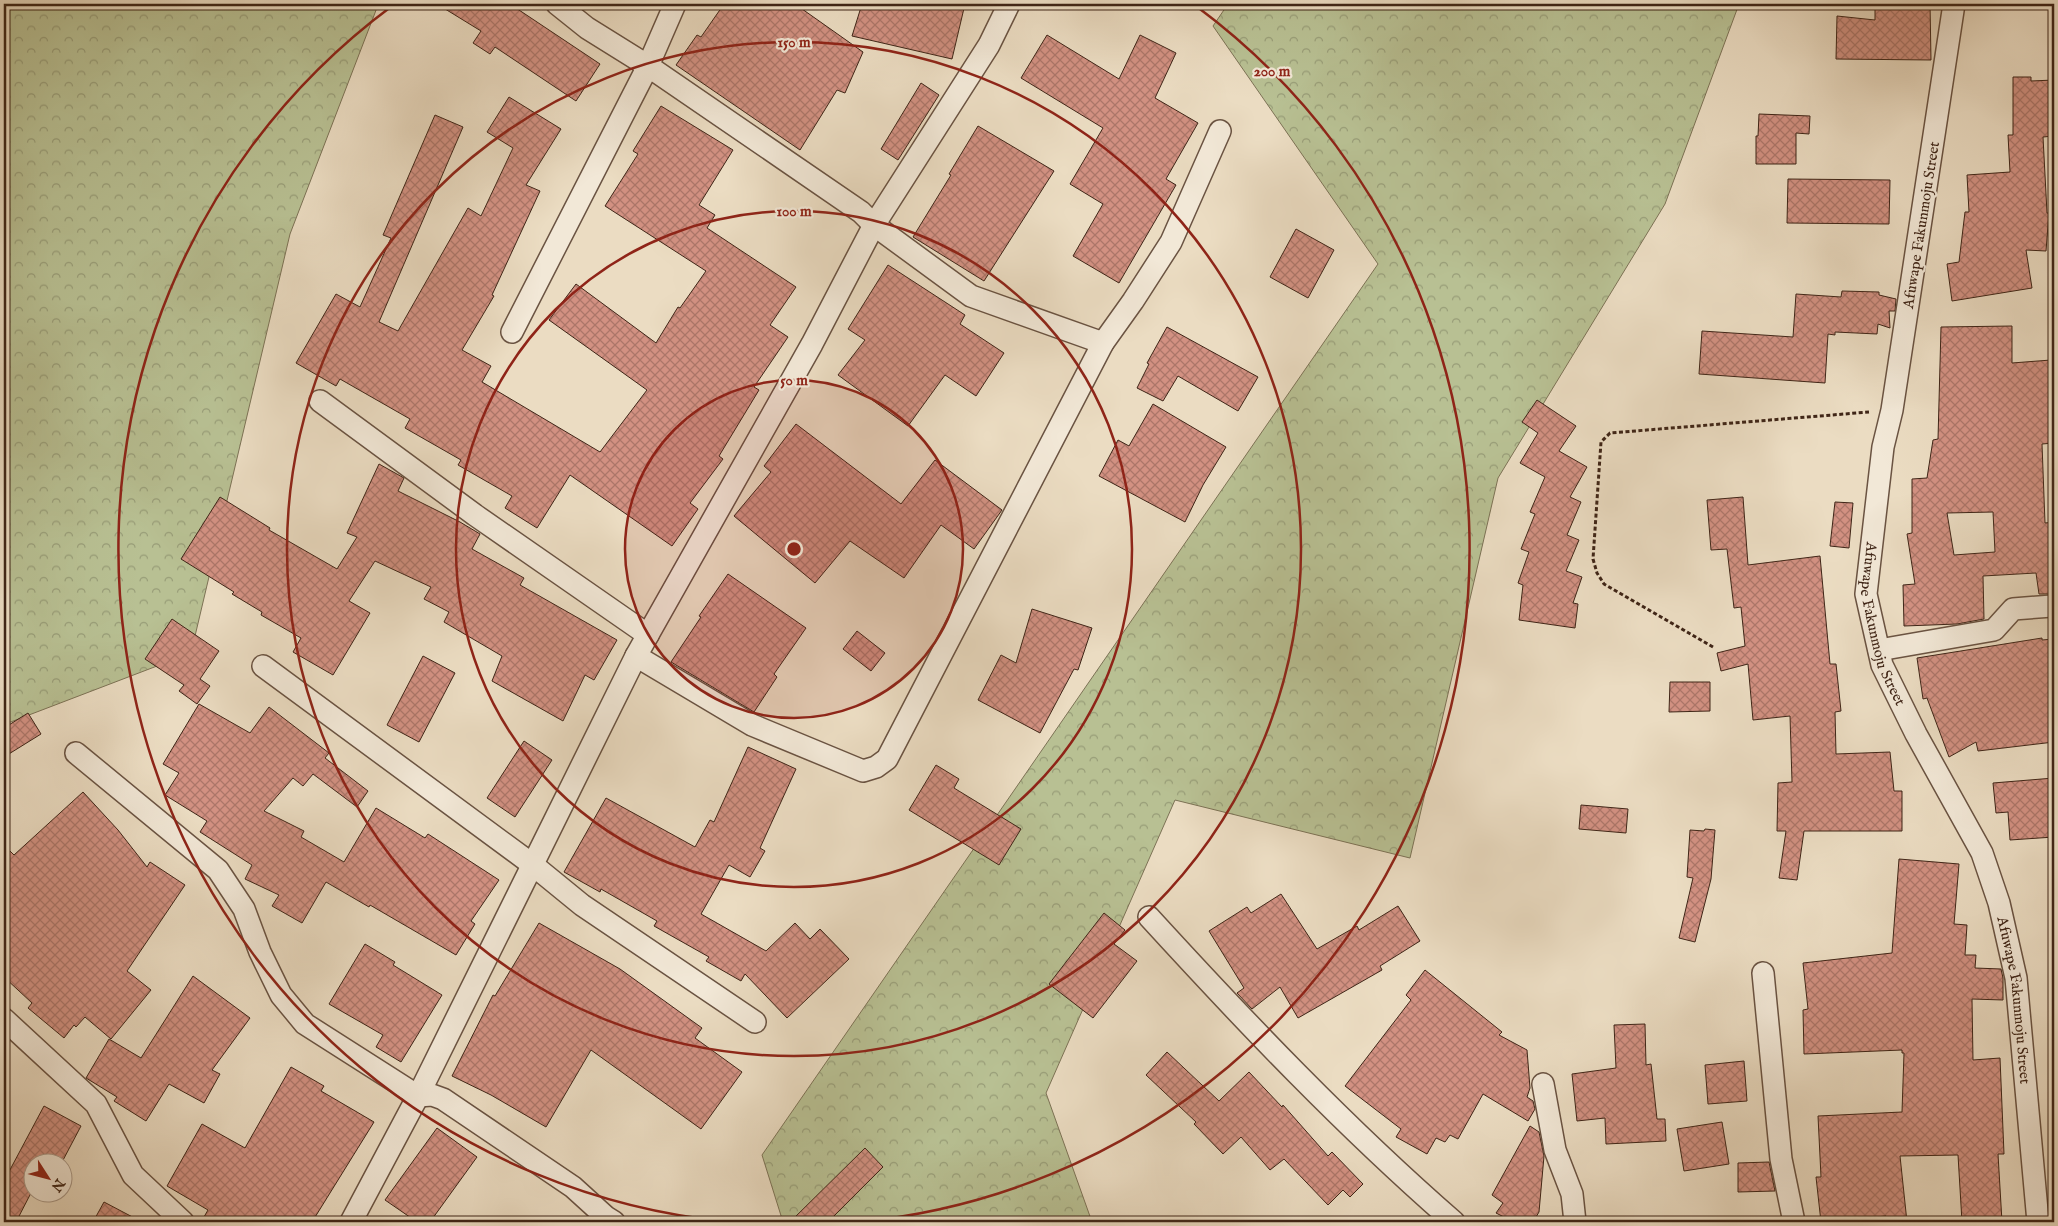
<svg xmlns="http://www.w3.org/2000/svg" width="2058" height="1226" font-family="'IM FELL English',serif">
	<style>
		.forest { fill: url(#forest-crowns); stroke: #7c7255 }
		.building { fill: url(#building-cross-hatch); stroke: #3f2517; fill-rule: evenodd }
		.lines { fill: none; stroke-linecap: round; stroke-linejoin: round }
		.minor-casing { stroke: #6a5342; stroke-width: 24 }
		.path { stroke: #3f2517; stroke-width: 3; stroke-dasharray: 4 2.5; stroke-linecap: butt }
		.minor { stroke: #f2e8d7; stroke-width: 21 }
		.ring { fill: none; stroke: #8f2418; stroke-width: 2.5 }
		.labels { text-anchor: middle; stroke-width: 4.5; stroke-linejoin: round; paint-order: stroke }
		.street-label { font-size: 15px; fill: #3f2517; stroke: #f2e8d7 }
		.centre { fill: #8f2418; stroke: #f2e8d7; stroke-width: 2.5 }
		.ring-label { font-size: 15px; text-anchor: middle; font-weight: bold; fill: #8f2418; stroke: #f2e8d7; stroke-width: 4.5; stroke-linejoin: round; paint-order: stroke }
	</style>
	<defs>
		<pattern id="forest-crowns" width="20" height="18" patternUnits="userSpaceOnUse" patternTransform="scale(1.25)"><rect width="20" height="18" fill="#b8c093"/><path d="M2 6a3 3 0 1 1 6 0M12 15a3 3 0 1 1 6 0" fill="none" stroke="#979c77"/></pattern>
		<pattern id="building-cross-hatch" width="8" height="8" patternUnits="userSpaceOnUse" patternTransform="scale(1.25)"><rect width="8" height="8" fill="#d29182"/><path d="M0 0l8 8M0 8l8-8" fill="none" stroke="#ac7669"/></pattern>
	</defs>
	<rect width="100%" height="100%" fill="#ebdcc2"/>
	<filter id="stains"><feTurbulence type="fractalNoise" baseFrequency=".004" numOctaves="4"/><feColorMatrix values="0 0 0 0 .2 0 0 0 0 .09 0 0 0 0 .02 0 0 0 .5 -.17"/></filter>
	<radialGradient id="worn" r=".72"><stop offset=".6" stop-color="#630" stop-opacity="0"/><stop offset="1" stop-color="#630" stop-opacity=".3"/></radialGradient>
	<g class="forest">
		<polygon points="4,4 378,5 290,234 191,653 8,723 4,722"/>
		<polygon points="1228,4 1739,4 1665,204 1498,478 1410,858 1175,800 1046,1093 1092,1222 783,1222 762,1155 1378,264 1213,26"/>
	</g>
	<g class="building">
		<polygon points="437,4 510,4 600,64 576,101 495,47 490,54 473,43 481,31"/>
		<polygon points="724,4 795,4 863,52 845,93 837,90 800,150 676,65 697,35 701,37"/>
		<polygon points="862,4 965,4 952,59 852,36"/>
		<polygon points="1875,4 1930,4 1931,60 1836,59 1837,16 1875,20"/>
		<polygon points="1047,35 1119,79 1140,35 1176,53 1155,98 1198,123 1166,179 1176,185 1119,283 1073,256 1103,204 1070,184 1103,128 1021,78"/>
		<polygon points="2013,77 2031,77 2031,81 2054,80 2054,136 2043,137 2047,213 2049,213 2046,251 2026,250 2032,288 1952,301 1947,264 1959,262 1965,212 1969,212 1967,175 2010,172 2008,135 2013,135"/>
		<polygon points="921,83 939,95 898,160 881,149"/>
		<polygon points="509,97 561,129 526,185 540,191 492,295 494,296 462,350 491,366 482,382 600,452 647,390 549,320 576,284 656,343 678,307 680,308 706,271 605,206 638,154 633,151 661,106 733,150 699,205 715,215 707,228 796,287 770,325 788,337 754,387 759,390 719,456 723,459 690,503 698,509 672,546 570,475 537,528 505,508 512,496 458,465 461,460 405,428 410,419 340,379 336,386 296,363 336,294 360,307 391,238 383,235 435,115 463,127 379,322 398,331 468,208 481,216 513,148 487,132"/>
		<polygon points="1759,114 1810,116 1809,134 1796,133 1796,164 1756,164 1756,136 1758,136"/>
		<polygon points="978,126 1054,171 984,281 913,237 951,175 949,174"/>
		<polygon points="1788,179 1890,180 1889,224 1787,223"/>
		<polygon points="1296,229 1334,250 1308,298 1270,277"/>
		<polygon points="888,265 965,315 960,324 1004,353 976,396 945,375 908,426 838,375 865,340 848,329"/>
		<polygon points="1842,291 1879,292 1879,295 1896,299 1895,311 1889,311 1890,328 1878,324 1877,334 1835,332 1835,335 1828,334 1825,383 1699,374 1702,331 1793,337 1796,294 1841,297"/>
		<path d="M 2012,326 L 2012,363 L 2051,360 L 2054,443 L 2042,444 L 2045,523 L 2054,522 L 2054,594 L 2039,594 L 2036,573 L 1983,576 L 1984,619 L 1957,624 L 1904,626 L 1903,585 L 1915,584 L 1907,534 L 1912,533 L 1912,479 L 1927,478 L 1933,440 L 1938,439 L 1941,327 ZM 1993,512 L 1995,552 L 1954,555 L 1947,513 Z"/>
		<polygon points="1167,327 1258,377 1238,411 1178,376 1163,401 1137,388 1149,364 1147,363"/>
		<polygon points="1537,400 1576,426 1559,451 1587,467 1570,497 1581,502 1567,535 1579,540 1566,571 1582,577 1573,603 1578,604 1575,628 1519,620 1523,585 1518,583 1529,552 1521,549 1535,514 1530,512 1545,477 1520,463 1538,433 1522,422"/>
		<polygon points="1153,404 1226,447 1203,485 1185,522 1099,476 1118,440 1129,446"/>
		<polygon points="796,424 901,504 935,460 1002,510 974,549 941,525 904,578 850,541 815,583 734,516 771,472 764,466"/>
		<polygon points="379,464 404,478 398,491 460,522 480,534 472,549 524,578 520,585 617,640 594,680 585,675 563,721 492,681 502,656 444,622 449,612 424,599 431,587 375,561 349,601 370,613 333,675 293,652 301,638 261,615 262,612 232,594 234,592 181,559 220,497 270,528 269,530 337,569 357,537 347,533"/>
		<polygon points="1743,497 1748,565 1820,556 1830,664 1836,664 1841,711 1835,712 1836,754 1890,752 1894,791 1902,791 1902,831 1804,831 1797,880 1779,878 1786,831 1777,831 1778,783 1792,782 1790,716 1753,720 1748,664 1721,671 1717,653 1745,646 1741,607 1734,608 1727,549 1711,550 1707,500"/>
		<polygon points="1835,502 1853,503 1849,548 1830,546"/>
		<polygon points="728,574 806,628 774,674 777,677 754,712 671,662 701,617 699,616"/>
		<polygon points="1032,609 1092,628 1078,670 1074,669 1040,733 978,700 1001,655 1016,663"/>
		<polygon points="172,619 219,651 200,679 210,686 197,704 179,691 184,685 145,659"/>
		<polygon points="857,631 885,653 871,671 843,649"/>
		<polygon points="2042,638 2042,640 2054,639 2054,742 1978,751 1976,742 1949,757 1927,698 1923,699 1917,658"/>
		<polygon points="423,656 455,673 419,742 387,725"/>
		<polygon points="1670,682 1710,682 1710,711 1669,712"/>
		<polygon points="199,704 250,733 269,707 329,753 325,758 368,791 357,807 313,774 303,786 293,778 264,811 304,831 301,837 344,862 376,808 425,838 428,834 499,880 471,921 475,924 456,955 370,905 369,907 326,882 302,923 272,906 279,895 245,879 252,865 200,832 207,821 165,795 179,773 163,764"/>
		<polygon points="28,713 41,734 4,757 4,728"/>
		<polygon points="524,741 552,760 515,817 487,798"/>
		<polygon points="748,747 796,769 760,848 765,851 750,877 729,865 701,914 766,951 795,923 810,939 820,929 849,959 787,1018 745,974 741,981 706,961 709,957 654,926 657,921 601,889 600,892 564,872 606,798 695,847 710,820 714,822"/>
		<polygon points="936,765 959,779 954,788 1021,829 999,865 909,810"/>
		<polygon points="2054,778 2054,837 2010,840 2008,812 1996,813 1993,783"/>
		<polygon points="83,792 118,830 147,867 150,862 185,885 127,971 151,990 111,1039 85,1017 76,1027 74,1025 64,1038 28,1008 32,1003 4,977 4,845 14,855"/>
		<polygon points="1581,805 1628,809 1626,833 1579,829"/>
		<polygon points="1705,829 1715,830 1711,879 1695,942 1679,938 1693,878 1687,877 1690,830 1704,831"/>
		<polygon points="1899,859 1959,864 1954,924 1967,925 1965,955 1976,955 1975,968 2001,969 2003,978 2003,1000 1972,999 1973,1060 2000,1058 2004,1154 1998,1154 2002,1222 1962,1222 1958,1155 1900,1156 1907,1222 1886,1222 1886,1216 1821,1222 1816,1177 1821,1177 1818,1116 1902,1112 1904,1053 1902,1053 1902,1050 1804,1054 1803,1010 1808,1009 1803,963 1892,953"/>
		<polygon points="1281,894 1317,949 1357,926 1359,930 1398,906 1420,941 1380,966 1382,970 1298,1018 1280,987 1252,1009 1237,993 1244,988 1209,931 1247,907 1251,913"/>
		<polygon points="1104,913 1125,930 1114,944 1137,961 1093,1018 1049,984"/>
		<polygon points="539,923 620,969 702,1028 695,1038 742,1072 701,1129 591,1050 546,1127 491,1095 452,1076 493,995 495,996"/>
		<polygon points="365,944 395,962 393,965 442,995 401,1062 376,1047 383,1035 329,1004"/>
		<polygon points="1425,970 1502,1032 1499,1035 1527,1050 1530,1088 1527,1097 1533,1101 1535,1109 1528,1121 1483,1094 1458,1139 1450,1135 1445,1142 1436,1138 1427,1154 1396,1137 1401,1129 1345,1086 1411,1000 1406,995"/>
		<polygon points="193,976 250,1018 212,1070 220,1074 204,1103 169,1084 146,1121 114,1101 117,1097 86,1078 109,1039 141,1058"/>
		<polygon points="1645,1024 1646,1065 1651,1064 1657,1119 1665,1119 1666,1141 1606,1144 1605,1118 1577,1121 1572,1074 1616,1068 1614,1025"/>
		<polygon points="1167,1052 1219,1101 1249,1072 1282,1107 1283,1105 1328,1156 1332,1152 1363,1184 1350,1197 1343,1190 1328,1205 1284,1159 1270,1170 1241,1137 1223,1154 1194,1124 1196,1122 1146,1075"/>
		<polygon points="1744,1061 1747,1101 1708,1104 1705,1065"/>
		<polygon points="291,1067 324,1086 321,1091 374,1122 312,1222 201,1222 208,1210 167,1186 202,1124 245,1148"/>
		<polygon points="44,1106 81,1126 61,1164 32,1164 32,1191 16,1222 4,1222 4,1181"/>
		<polygon points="1722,1122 1729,1164 1684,1171 1677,1129"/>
		<polygon points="1530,1126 1539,1132 1544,1156 1539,1212 1533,1222 1514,1222 1496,1213 1503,1203 1492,1195"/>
		<polygon points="437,1128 477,1157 430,1222 417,1222 385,1200"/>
		<polygon points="865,1148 883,1167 828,1222 790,1222"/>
		<polygon points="1769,1162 1775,1191 1738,1192 1738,1163"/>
		<polygon points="104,1202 142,1222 93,1222"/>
	</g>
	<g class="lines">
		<defs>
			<g id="minor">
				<polyline points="557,4 587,28 648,66 861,212 874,225 971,296 1103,343"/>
				<path id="s1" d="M 1954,4 L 1892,410 L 1883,447 L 1866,594 L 1882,665 L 1916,734 L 1982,853 L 1999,903 L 2016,978 L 2038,1222"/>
				<polyline points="512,332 648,66 675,4"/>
				<polyline points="320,401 475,515 648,635"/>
				<polyline points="1879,650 1994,630 2013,609 2052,606"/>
				<polyline points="636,656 752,725 863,771 876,767 887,759 1103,343 1133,301 1171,242 1220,131"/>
				<polyline points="263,666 533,865 582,905 755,1022"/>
				<polyline points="76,753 218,870 244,909 260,952 281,995 305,1024 418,1096 432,1095 443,1099 573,1187 606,1217 614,1222"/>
				<path d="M 1149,917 C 1246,1023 1345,1127 1454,1222"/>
				<polyline points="1763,973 1781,1159 1794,1222"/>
				<polyline points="4,1019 96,1104 133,1175 183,1222"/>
				<polyline points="1543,1084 1555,1150 1572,1194 1575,1222"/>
				<polyline points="351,1222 418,1096 636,656 812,344 874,225 989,45 1009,4"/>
			</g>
		</defs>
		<use href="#minor" class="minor-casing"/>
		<polyline class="path" points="1713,647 1604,584 1597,573 1593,559 1601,442 1610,433 1869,412"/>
		<use href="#minor" class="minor"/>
	</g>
	<circle cx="794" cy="549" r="169" fill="#8f2418" fill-opacity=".12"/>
	<g class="ring">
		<circle cx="794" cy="549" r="169"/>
		<circle cx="794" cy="549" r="338"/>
		<circle cx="794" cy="549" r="507"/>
		<path d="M729 1222A676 676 0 0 1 392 6M1196 6A676 676 0 0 1 859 1222"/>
	</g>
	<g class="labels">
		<g class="street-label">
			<text transform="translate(1921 225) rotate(-81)" y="5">Afuwape Fakunmoju Street</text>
			<text dy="5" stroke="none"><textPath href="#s1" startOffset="629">Afuwape Fakunmoju Street</textPath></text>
			<text dy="5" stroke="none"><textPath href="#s1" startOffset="1034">Afuwape Fakunmoju Street</textPath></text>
		</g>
	</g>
	<circle cx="794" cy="549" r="8" class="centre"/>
	<g class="ring-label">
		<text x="794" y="47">150 m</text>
		<text x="1272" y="76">200 m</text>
		<text x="794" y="216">100 m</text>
		<text x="794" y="385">50 m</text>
	</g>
	<rect width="2058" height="1226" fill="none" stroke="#ebdcc2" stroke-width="20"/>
	<rect x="5" y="5" width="2048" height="1216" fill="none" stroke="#3f2517" stroke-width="2.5"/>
	<rect x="10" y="10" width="2038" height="1206" fill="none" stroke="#3f2517"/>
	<g transform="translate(48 1178) rotate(126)"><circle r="24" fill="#f2e8d7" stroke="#aa9a8a"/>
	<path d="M0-4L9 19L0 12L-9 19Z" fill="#8f2418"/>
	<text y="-8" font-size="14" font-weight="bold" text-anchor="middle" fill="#3f2517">N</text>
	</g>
	<rect width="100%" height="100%" filter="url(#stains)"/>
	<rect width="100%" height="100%" fill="url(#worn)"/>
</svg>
